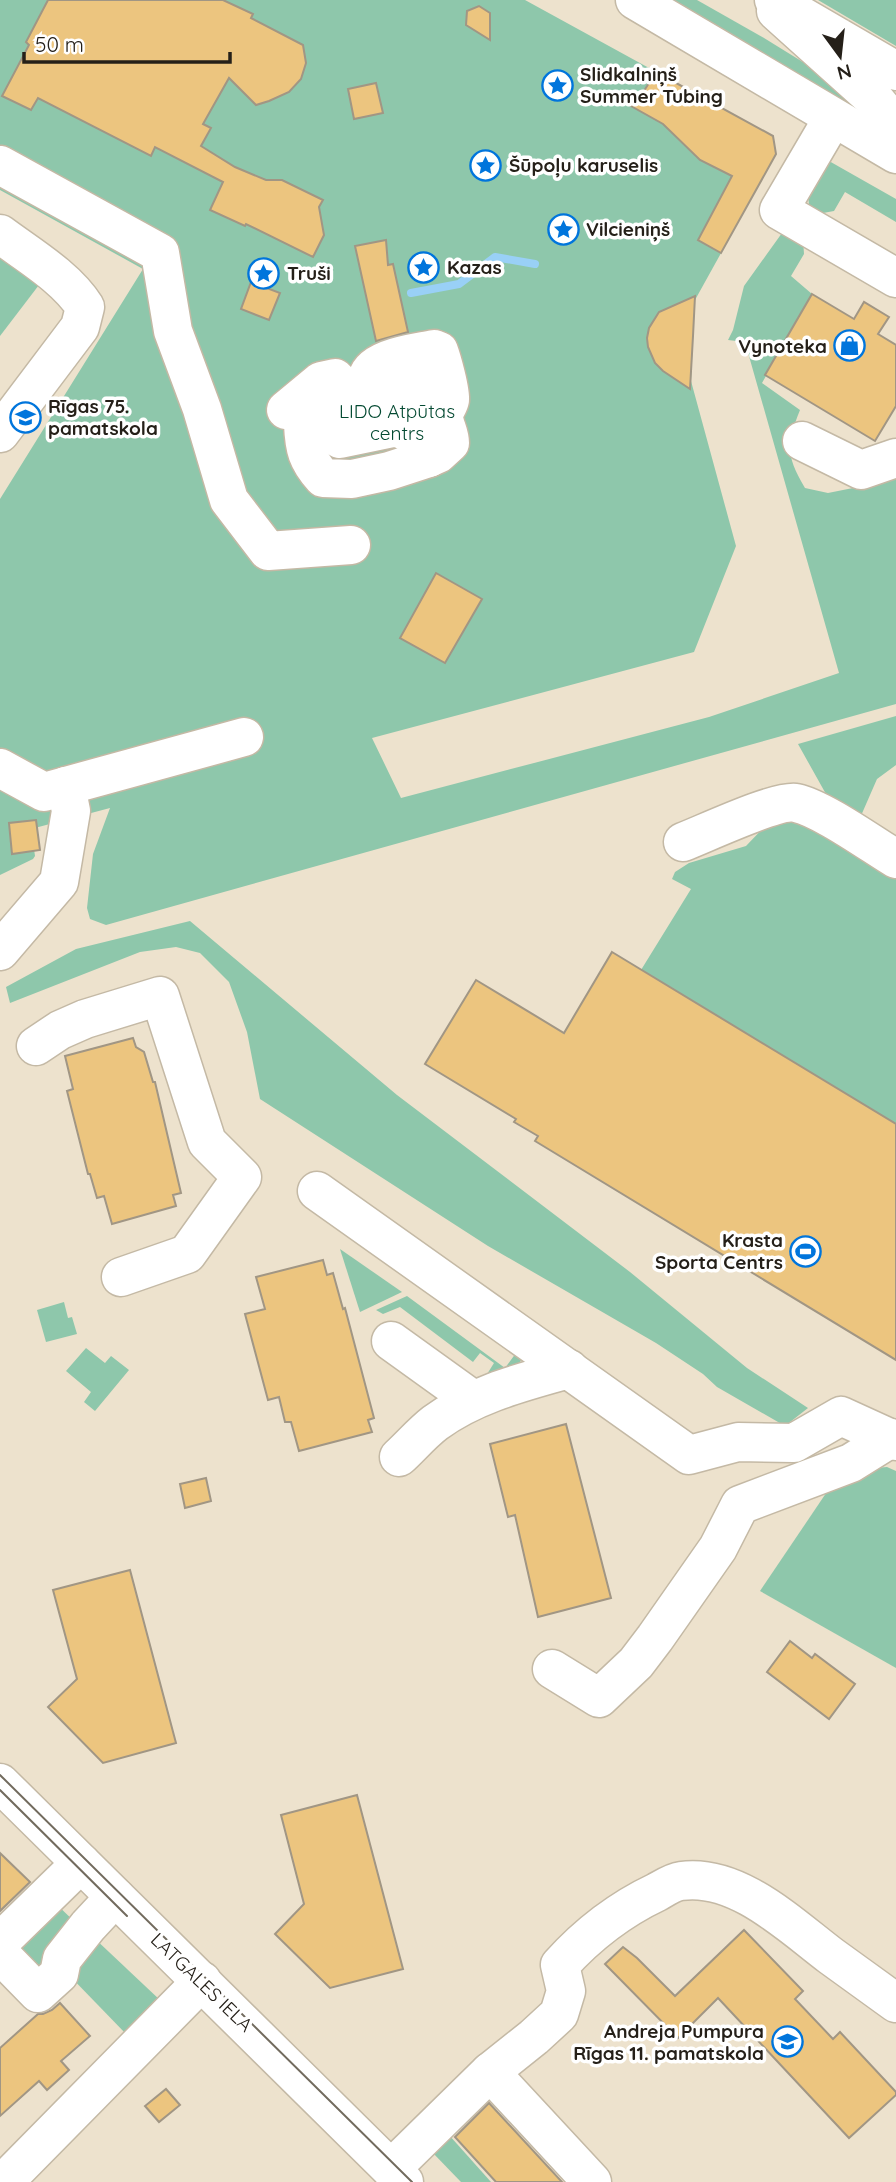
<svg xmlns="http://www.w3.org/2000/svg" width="896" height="2182" font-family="Quicksand,sans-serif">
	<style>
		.green { fill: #8ec7ab }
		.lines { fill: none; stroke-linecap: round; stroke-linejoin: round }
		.stream { stroke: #99d0f6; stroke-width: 8 }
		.building { fill: #ecc57f; stroke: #a19684; stroke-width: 2 }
		.minor-casing { stroke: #c4b9a5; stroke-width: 41 }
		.highway-casing { stroke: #c4b9a5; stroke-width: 41 }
		.minor { stroke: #fff; stroke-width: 38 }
		.highway { stroke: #fff; stroke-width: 38 }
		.tram { stroke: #726b5e; stroke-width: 2 }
		.labels { text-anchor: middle; stroke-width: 7; stroke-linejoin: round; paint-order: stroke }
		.poi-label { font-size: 19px; font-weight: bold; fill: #252019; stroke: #fff; text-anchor: start }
		.park-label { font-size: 19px; fill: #044a32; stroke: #fff }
		.street-label { font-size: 19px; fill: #252019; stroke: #fff }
	</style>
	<rect width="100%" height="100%" fill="#ede2cd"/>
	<g class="green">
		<path d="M 0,0 L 525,0 L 773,136 L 776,154 L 695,300 L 691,381 L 736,546 L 694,652 L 372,738 L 401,798 L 709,717 L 839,673 L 745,342 L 728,340 L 733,330 L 744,286 L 782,233 L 803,239 L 804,254 L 791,276 L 812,294 L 762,383 L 800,410 C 786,445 786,456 805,488 L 828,493 L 868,485 L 896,472 L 896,704 L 106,925 L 90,919 L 87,908 L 93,854 L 110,808 L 31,829 L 35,856 L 33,859 L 0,875 L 0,499 L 143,269 L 0,190 Z"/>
		<polygon points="663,0 697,0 764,38 819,72 870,117"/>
		<polygon points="818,0 896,0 896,46"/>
		<polygon points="829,161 896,199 896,222 845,192 834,211 823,213 809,205 808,195"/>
		<polygon points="0,249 42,281 0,336"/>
		<polygon points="896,716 896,765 877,779 860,818 831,803 798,744"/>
		<polygon points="801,819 896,877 896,1124 641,970 691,889 672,879 675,872 689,863 746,846 767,824"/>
		<polygon points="190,921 397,1095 630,1272 747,1368 808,1408 785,1426 717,1387 703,1374 656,1343 488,1246 260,1099 247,1032 229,982 200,953 176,947 140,952 10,1003 6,987 76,949"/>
		<polygon points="340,1249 402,1292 360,1312"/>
		<polygon points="407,1296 505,1368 516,1353 521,1360 517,1369 484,1379 494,1363 480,1353 473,1362 400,1307 383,1314 376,1310"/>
		<polygon points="64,1302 68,1318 72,1317 77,1334 46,1342 37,1310"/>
		<polygon points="86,1348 105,1363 111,1356 129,1370 95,1411 84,1402 91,1392 66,1371"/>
		<polygon points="887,1467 896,1471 896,1668 760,1591 841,1471"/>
		<polygon points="50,1898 81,1928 39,1985 1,1948"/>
		<polygon points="92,1936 161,2001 127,2035 65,1971"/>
		<polygon points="449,2135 491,2182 461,2182 432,2152"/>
	</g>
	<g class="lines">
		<polyline class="stream" points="411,293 459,284 495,257 535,264"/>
	</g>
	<g class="building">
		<polygon points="48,0 223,0 253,14 251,18 303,45 306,63 301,79 289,92 269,101 256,105 229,78 203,124 211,128 201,146 235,167 266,180 282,180 323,200 319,207 324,235 313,257 246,224 245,226 210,210 223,182 155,147 151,156 38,98 31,110 2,96 29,45 26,42"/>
		<polygon points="479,6 490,13 490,40 466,25 467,11"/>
		<polygon points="656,72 773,136 776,154 721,253 698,240 732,176 700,160 663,124 622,101 642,94"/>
		<polygon points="376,83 383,113 354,119 348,89"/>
		<polygon points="386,240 388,265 393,264 408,332 376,341 355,246"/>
		<polygon points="251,282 280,293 269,320 241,309"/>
		<polygon points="812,294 854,319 864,302 889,317 878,334 896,345 896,406 875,441 765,375"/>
		<polygon points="695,296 693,336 690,389 663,371 655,363 648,347 647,338 649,328 659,312"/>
		<polygon points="436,573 482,599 445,663 400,638"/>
		<polygon points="36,820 40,850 12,854 9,823"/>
		<polygon points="612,952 896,1124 896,1360 535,1141 538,1136 514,1122 516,1119 425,1064 476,980 564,1033"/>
		<polygon points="133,1038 136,1047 144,1052 153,1082 155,1082 181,1193 173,1195 176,1206 112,1224 104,1196 97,1198 90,1174 88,1174 67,1091 73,1089 65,1056"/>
		<polygon points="323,1260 327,1275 333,1273 343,1309 345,1308 374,1418 368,1420 372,1432 299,1451 291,1422 285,1422 279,1397 268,1400 245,1314 265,1309 256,1277"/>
		<polygon points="566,1424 611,1598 538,1617 515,1515 508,1517 490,1444"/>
		<polygon points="206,1478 211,1501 185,1508 180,1484"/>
		<polygon points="130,1570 176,1743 103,1763 48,1707 77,1679 53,1590"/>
		<polygon points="790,1641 812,1658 815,1654 855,1684 829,1719 767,1672"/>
		<polygon points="357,1795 403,1969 330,1988 275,1934 304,1904 281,1815"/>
		<polygon points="0,1853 30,1882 0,1911"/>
		<polygon points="744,1930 803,1991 795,1999 833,2039 840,2032 896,2092 896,2095 849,2138 718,1998 678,2038 605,1964 623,1947 637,1958 675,1996"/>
		<polygon points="60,2003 90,2036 61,2061 69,2070 47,2090 39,2081 0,2116 0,2048 38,2014 43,2014 52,2010"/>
		<polygon points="166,2089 180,2105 159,2122 145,2106"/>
		<polygon points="489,2103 562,2182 496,2182 455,2137"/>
	</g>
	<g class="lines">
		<defs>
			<g id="minor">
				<polyline points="635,0 896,154"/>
				<polyline points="776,11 875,100 896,125"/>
				<polyline points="833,118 779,210 896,278"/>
				<polyline points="0,165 160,253 173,331 202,409 229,500 268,551 351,545"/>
				<path d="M 0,234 C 28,255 66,277 85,307 L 80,327 L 0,433"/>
				<path d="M 434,349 L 439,351 C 442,359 451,391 450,400 C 449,406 444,410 444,416 C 444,425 450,433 450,443 L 438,454 L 429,458 L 389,471 L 352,479 L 323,478 C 307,460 304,449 303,424 L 313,418 L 331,418 L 340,402 L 345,400 L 364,413 L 372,408 C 371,399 367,389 367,380 C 369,357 416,353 434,349 Z"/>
				<path d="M 418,409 L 411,409 L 399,403 C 394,389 403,378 418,380 C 428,390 428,400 418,409 L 421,428"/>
				<path d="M 286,410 L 321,381 L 335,378 C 346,387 345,401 345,415"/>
				<polyline points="340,439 398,427 422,441 429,458"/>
				<polyline points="802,441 861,470 896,458"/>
				<polyline points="0,768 44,792 244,737"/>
				<path d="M 683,842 C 704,834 778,799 796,803 C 823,809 871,844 896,859"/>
				<polyline points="0,951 59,882 71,811 66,786"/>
				<polyline points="36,1046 60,1030 85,1019 160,996 207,1142 242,1177 187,1254 121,1277"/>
				<polyline points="317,1191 689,1455 738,1442 794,1443 841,1416 896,1441"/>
				<polyline points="391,1341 473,1400"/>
				<path d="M 399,1457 C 411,1446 422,1433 435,1423 C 474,1394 523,1382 569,1369"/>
				<polyline points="552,1669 599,1698 636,1663 655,1638 718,1548 740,1505 851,1463 891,1438"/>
				<polyline points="0,1783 404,2182"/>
				<polyline points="0,1942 81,1863"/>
				<polyline points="0,1954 38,1993 59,1974 62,1959 88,1926 115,1897"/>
				<path d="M 490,2072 L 534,2037 L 559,2014 L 566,1991 L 560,1965 C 588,1934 619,1910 657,1892 C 664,1888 673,1882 681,1881 C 737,1873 790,1925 831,1956 C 853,1972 874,1987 896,2003"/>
				<polyline points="391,2169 490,2072 592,2182"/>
				<polyline points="4,2182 202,1981"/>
			</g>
			<polyline id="highway" points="774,0 896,71"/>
		</defs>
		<use href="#minor" class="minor-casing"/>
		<use href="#highway" class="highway-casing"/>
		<use href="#minor" class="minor"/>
		<use href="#highway" class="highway"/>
		<g class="tram">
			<polyline points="0,1775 412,2182"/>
			<polyline points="0,1790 127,1916"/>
		</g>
	</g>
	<defs>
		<symbol id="sight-ring" viewBox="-11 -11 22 22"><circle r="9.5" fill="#fff" stroke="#0075dc" stroke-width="1.5"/><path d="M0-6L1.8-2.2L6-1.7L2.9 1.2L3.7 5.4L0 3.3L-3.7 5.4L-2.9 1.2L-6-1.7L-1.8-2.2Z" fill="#0075dc"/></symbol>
		<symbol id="shop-ring" viewBox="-11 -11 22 22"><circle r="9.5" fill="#fff" stroke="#0075dc" stroke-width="1.5"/><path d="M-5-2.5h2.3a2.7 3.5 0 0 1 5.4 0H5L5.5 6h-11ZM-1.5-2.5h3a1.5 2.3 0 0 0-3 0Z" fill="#0075dc"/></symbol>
		<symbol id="school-ring" viewBox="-11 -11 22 22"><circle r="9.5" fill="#fff" stroke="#0075dc" stroke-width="1.5"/><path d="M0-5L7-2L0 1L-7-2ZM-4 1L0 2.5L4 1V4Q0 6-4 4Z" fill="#0075dc"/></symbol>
		<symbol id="stadium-ring" viewBox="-11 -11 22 22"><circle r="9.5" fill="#fff" stroke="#0075dc" stroke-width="1.5"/><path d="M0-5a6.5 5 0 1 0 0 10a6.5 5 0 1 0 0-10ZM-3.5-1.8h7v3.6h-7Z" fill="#0075dc"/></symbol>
	</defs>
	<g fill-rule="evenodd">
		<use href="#sight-ring" x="540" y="68" width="35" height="35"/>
		<use href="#sight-ring" x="468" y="148" width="35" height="35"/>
		<use href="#sight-ring" x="546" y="212" width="35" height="35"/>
		<use href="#sight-ring" x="406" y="250" width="35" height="35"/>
		<use href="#sight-ring" x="246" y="256" width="35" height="35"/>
		<use href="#shop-ring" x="832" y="328" width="35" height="35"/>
		<use href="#school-ring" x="8" y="400" width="35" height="35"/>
		<use href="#stadium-ring" x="788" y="1234" width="35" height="35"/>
		<use href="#school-ring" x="770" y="2024" width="35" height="35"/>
	</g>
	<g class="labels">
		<g class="poi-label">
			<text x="580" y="81">Slidkalniņš<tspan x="580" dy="22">Summer Tubing</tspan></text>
			<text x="509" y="172">Šūpoļu karuselis</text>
			<text x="586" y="236">Vilcieniņš</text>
			<text x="447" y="274">Kazas</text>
			<text x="287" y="280">Truši</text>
			<text x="827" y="353" text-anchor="end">Vynoteka</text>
			<text x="48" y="413">Rīgas 75.<tspan x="48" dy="22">pamatskola</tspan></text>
			<text x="783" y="1247" text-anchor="end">Krasta<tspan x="783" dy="22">Sporta Centrs</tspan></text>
			<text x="764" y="2038" text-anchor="end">Andreja Pumpura<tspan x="764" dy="22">Rīgas 11. pamatskola</tspan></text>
		</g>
		<g class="park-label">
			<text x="397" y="418">LIDO Atpūtas<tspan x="397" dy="22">centrs</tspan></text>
		</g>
		<g class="street-label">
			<text transform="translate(202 1982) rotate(44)" y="7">LATGALES IELA</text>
		</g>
	</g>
	<g transform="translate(840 56) rotate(165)" stroke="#ffffff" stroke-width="5" paint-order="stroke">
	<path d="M0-5L12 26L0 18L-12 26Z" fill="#252019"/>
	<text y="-10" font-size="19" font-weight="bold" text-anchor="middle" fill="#252019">N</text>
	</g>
	<path d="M24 52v10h206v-10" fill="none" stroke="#252019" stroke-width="3.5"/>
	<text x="35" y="52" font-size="21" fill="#252019" stroke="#ffffff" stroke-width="5" paint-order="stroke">50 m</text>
</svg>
